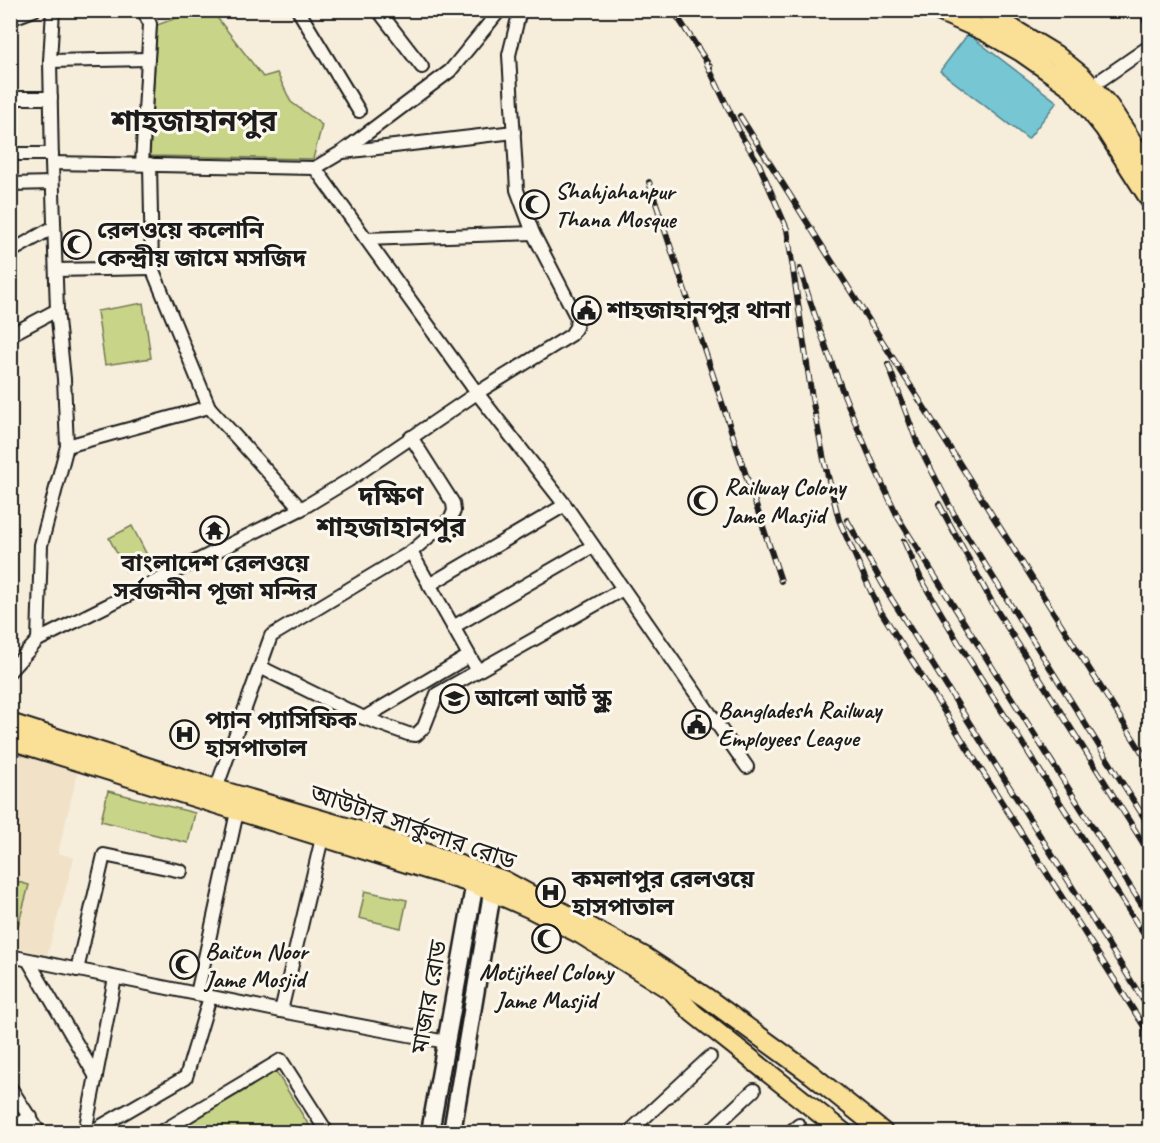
<svg xmlns="http://www.w3.org/2000/svg" width="1160" height="1143" font-family="Caveat,'Noto Sans Bengali',sans-serif">
	<style>
		.built { fill: #f0e1c7 }
		.green { fill: #c8d588; stroke: #727852; stroke-width: 1.5 }
		.water { fill: #77c6d4; stroke: #53828a; stroke-width: 1.5 }
		.lines { fill: none; stroke-linecap: round; stroke-linejoin: round }
		.minor-casing { stroke: #1c1c1c; stroke-width: 16 }
		.secondary-casing { stroke: #1c1c1c; stroke-width: 21 }
		.primary-casing { stroke: #1c1c1c; stroke-width: 22 }
		.minor { stroke: #fbf7ec; stroke-width: 12 }
		.secondary { stroke: #fbf7ec; stroke-width: 16 }
		.primary { stroke: #fadf96; stroke-width: 18 }
		.rail-casing { stroke: #1c1c1c; stroke-width: 6 }
		.rail { stroke: #fbf7ec; stroke-width: 4; stroke-dasharray: 11; stroke-linecap: butt }
		.labels { text-anchor: middle; stroke-width: 6; stroke-linejoin: round; paint-order: stroke }
		.poi-label { font-size: 24px; font-weight: bold; fill: #1c1c1c; stroke: #fbf7ec; text-anchor: start }
		.street-label { font-size: 24px; fill: #1c1c1c; stroke: #fbf7ec }
		.quarter-label { font-size: 27px; font-weight: bold; fill: #1c1c1c; stroke: #fbf7ec }
		.district-label { font-size: 30px; font-weight: bold; fill: #1c1c1c; stroke: #fbf7ec }
	</style>
	<rect width="100%" height="100%" fill="#f6eddb"/>
	<filter id="ink" filterUnits="userSpaceOnUse"><feTurbulence type="fractalNoise" baseFrequency=".0167" numOctaves="2"/><feDisplacementMap in="SourceGraphic" scale="12" xChannelSelector="R" yChannelSelector="G"/><feConvolveMatrix kernelMatrix="1 2 1 2 8 2 1 2 1" color-interpolation-filters="sRGB"/></filter>
	<g filter="url(#ink)">
		<polygon class="built" points="10,750 78,771 58,853 74,858 47,955 11,946"/>
		<g class="green">
			<polygon points="196,11 212,11 263,77 277,73 291,102 322,125 313,159 150,156 157,25"/>
			<polygon points="143,303 151,358 105,365 97,311"/>
			<polygon points="132,526 149,559 126,571 109,538"/>
			<polygon points="108,791 195,813 188,843 101,821"/>
			<polygon points="11,880 29,885 14,941 11,940"/>
			<polygon points="365,891 407,900 401,928 359,918"/>
			<polygon points="275,1070 313,1132 173,1132"/>
		</g>
		<polygon class="water" points="968,34 1057,102 1028,139 940,71"/>
		<g class="lines">
			<defs>
				<g id="minor">
					<polyline points="298,10 359,111"/>
					<polyline points="378,10 422,67"/>
					<polyline points="1147,10 1150,20"/>
					<polyline points="10,19 34,10"/>
					<polyline points="50,61 148,59"/>
					<polyline points="1092,86 1150,46"/>
					<polyline points="10,98 51,98"/>
					<polyline points="343,152 514,132"/>
					<polyline points="10,154 52,154"/>
					<polyline points="52,163 315,168 477,393 565,505 747,767"/>
					<polyline points="142,164 150,24 143,10"/>
					<polyline points="315,168 342,152 450,71 500,10"/>
					<polyline points="10,184 52,183"/>
					<polyline points="366,239 533,233"/>
					<polyline points="10,252 54,227"/>
					<polyline points="152,268 209,407 301,509"/>
					<polyline points="56,270 152,268 150,164"/>
					<polyline points="10,335 57,310"/>
					<polyline points="411,437 453,503 454,511 451,518 411,552"/>
					<polyline points="67,446 209,407"/>
					<polyline points="429,585 565,505"/>
					<polyline points="453,627 593,546"/>
					<polyline points="38,640 301,509 349,480 477,393 571,335 576,327 577,318 533,233 517,190 509,55 520,10"/>
					<polyline points="260,667 364,718 408,734 416,735 424,727 437,694 623,589"/>
					<polyline points="10,671 38,640 41,545 67,446 64,379 57,310 52,163 50,61 53,10"/>
					<polyline points="364,718 469,656"/>
					<polyline points="216,789 271,636 411,552 478,671"/>
					<polyline points="10,956 281,1011 446,1042"/>
					<polyline points="28,960 96,1077"/>
					<polyline points="77,970 104,855 181,871"/>
					<polyline points="197,994 237,812"/>
					<polyline points="281,1011 322,838"/>
					<polyline points="10,1087 39,1132"/>
					<polyline points="10,1129 31,1117"/>
					<polyline points="85,1132 115,978"/>
					<polyline points="91,1132 186,1077 210,997"/>
					<polyline points="161,1132 281,1060 327,1132"/>
					<polyline points="629,1132 710,1057"/>
					<polyline points="709,1132 754,1090"/>
					<polyline points="790,1132 799,1125"/>
				</g>
				<g id="secondary">
					<polyline points="430,1132 477,871"/>
					<polyline points="452,1132 494,881"/>
				</g>
				<g id="primary">
					<polyline points="936,10 984,31 1021,52 1071,87 1104,128 1150,200"/>
					<polyline points="982,10 1056,55 1082,76 1109,106 1150,169"/>
					<polyline points="10,723 216,789 370,834 503,880 645,957 707,998 811,1074 883,1132"/>
					<polyline points="10,740 474,884 529,908 582,935 672,991 693,1013 843,1132"/>
				</g>
			</defs>
			<use href="#minor" class="minor-casing"/>
			<use href="#secondary" class="secondary-casing"/>
			<use href="#primary" class="primary-casing"/>
			<use href="#minor" class="minor"/>
			<use href="#secondary" class="secondary"/>
			<use href="#primary" class="primary"/>
			<defs>
				<g id="rail">
					<polyline points="673,10 710,67"/>
					<polyline points="706,62 741,135 759,164 787,229 812,398 824,460 839,520 878,607 1150,1036"/>
					<polyline points="740,116 1150,765"/>
					<polyline points="649,182 781,581"/>
					<path d="M 800,269 C 826,355 860,439 899,519 L 1150,918"/>
					<polyline points="888,364 917,442 956,518 1150,827"/>
					<polyline points="939,504 994,606 1150,854"/>
					<polyline points="847,520 886,590 1150,1011"/>
					<polyline points="904,541 921,579 958,642 1150,944"/>
				</g>
			</defs>
			<use href="#rail" class="rail-casing"/>
			<use href="#rail" class="rail"/>
		</g>
	</g>
	<defs>
		<symbol id="mosque-ring" viewBox="-11 -11 22 22"><circle r="9.5" fill="#fbf7ec" stroke="#1c1c1c" stroke-width="1.5"/><path d="M3.5-4.9A6 6 0 1 0 3.5 4.9A5 5 0 1 1 3.5-4.9Z" fill="#1c1c1c"/></symbol>
		<symbol id="civic-ring" viewBox="-11 -11 22 22"><circle r="9.5" fill="#fbf7ec" stroke="#1c1c1c" stroke-width="1.5"/><path d="M-.6-6.5H3V-4.5H.6V-3L4-1V1h2V6H-6V1h2V-1L-.6-3ZM-1.2 2.5V6h2.4V2.5Z" fill="#1c1c1c"/></symbol>
		<symbol id="temple-ring" viewBox="-11 -11 22 22"><circle r="9.5" fill="#fbf7ec" stroke="#1c1c1c" stroke-width="1.5"/><path d="M0-6L5-2H3V0L6.5 2.5H4V6H1.5V3h-3V6H-4V2.5H-6.5L-3 0V-2H-5Z" fill="#1c1c1c"/></symbol>
		<symbol id="school-ring" viewBox="-11 -11 22 22"><circle r="9.5" fill="#fbf7ec" stroke="#1c1c1c" stroke-width="1.5"/><path d="M0-5L7-2L0 1L-7-2ZM-4 1L0 2.5L4 1V4Q0 6-4 4Z" fill="#1c1c1c"/></symbol>
		<symbol id="hospital-ring" viewBox="-11 -11 22 22"><circle r="9.5" fill="#fbf7ec" stroke="#1c1c1c" stroke-width="1.5"/><path d="M-5-5h3v3.5h4V-5h3V5h-3V1.5h-4V5h-3Z" fill="#1c1c1c"/></symbol>
	</defs>
	<g fill-rule="evenodd">
		<use href="#mosque-ring" x="518" y="188" width="33" height="33"/>
		<use href="#mosque-ring" x="60" y="228" width="33" height="33"/>
		<use href="#civic-ring" x="570" y="294" width="33" height="33"/>
		<use href="#mosque-ring" x="686" y="484" width="33" height="33"/>
		<use href="#temple-ring" x="198" y="514" width="33" height="33"/>
		<use href="#school-ring" x="438" y="682" width="33" height="33"/>
		<use href="#civic-ring" x="680" y="708" width="33" height="33"/>
		<use href="#hospital-ring" x="168" y="718" width="33" height="33"/>
		<use href="#hospital-ring" x="534" y="876" width="33" height="33"/>
		<use href="#mosque-ring" x="530" y="922" width="33" height="33"/>
		<use href="#mosque-ring" x="168" y="948" width="33" height="33"/>
	</g>
	<g class="labels">
		<g class="poi-label">
			<text x="555" y="199">Shahjahanpur<tspan x="555" dy="28">Thana Mosque</tspan></text>
			<text x="97" y="238">রেলওয়ে কলোনি<tspan x="97" dy="28">কেন্দ্রীয় জামে মসজিদ</tspan></text>
			<text x="607" y="318">শাহজাহানপুর থানা</text>
			<text x="724" y="495">Railway Colony<tspan x="724" dy="28">Jame Masjid</tspan></text>
			<text x="215" y="571" text-anchor="middle">বাংলাদেশ রেলওয়ে<tspan x="215" dy="28">সর্বজনীন পূজা মন্দির</tspan></text>
			<text x="475" y="706">আলো আর্ট স্কুল</text>
			<text x="718" y="718">Bangladesh Railway<tspan x="718" dy="28">Employees League</tspan></text>
			<text x="205" y="728">প্যান প্যাসিফিক<tspan x="205" dy="28">হাসপাতাল</tspan></text>
			<text x="572" y="887">কমলাপুর রেলওয়ে<tspan x="572" dy="28">হাসপাতাল</tspan></text>
			<text x="205" y="959">Baitun Noor<tspan x="205" dy="28">Jame Mosjid</tspan></text>
			<text x="546" y="980" text-anchor="middle">Motijheel Colony<tspan x="546" dy="28">Jame Masjid</tspan></text>
		</g>
		<g class="street-label">
			<text transform="translate(413 827) rotate(19)" y="8">আউটার সার্কুলার রোড</text>
			<text transform="translate(429 997) rotate(-80)" y="8">মাজার রোড</text>
		</g>
		<g class="quarter-label">
			<text x="391" y="505">দক্ষিণ<tspan x="391" dy="31">শাহজাহানপুর</tspan></text>
		</g>
		<g class="district-label">
			<text x="194" y="131">শাহজাহানপুর</text>
		</g>
	</g>
	<rect width="1160" height="1143" fill="none" stroke="#fbf7ec" stroke-width="36"/>
	<rect x="18" y="18" width="1124" height="1107" fill="none" stroke="#1c1c1c" stroke-width="2" filter="url(#ink)"/>
</svg>
